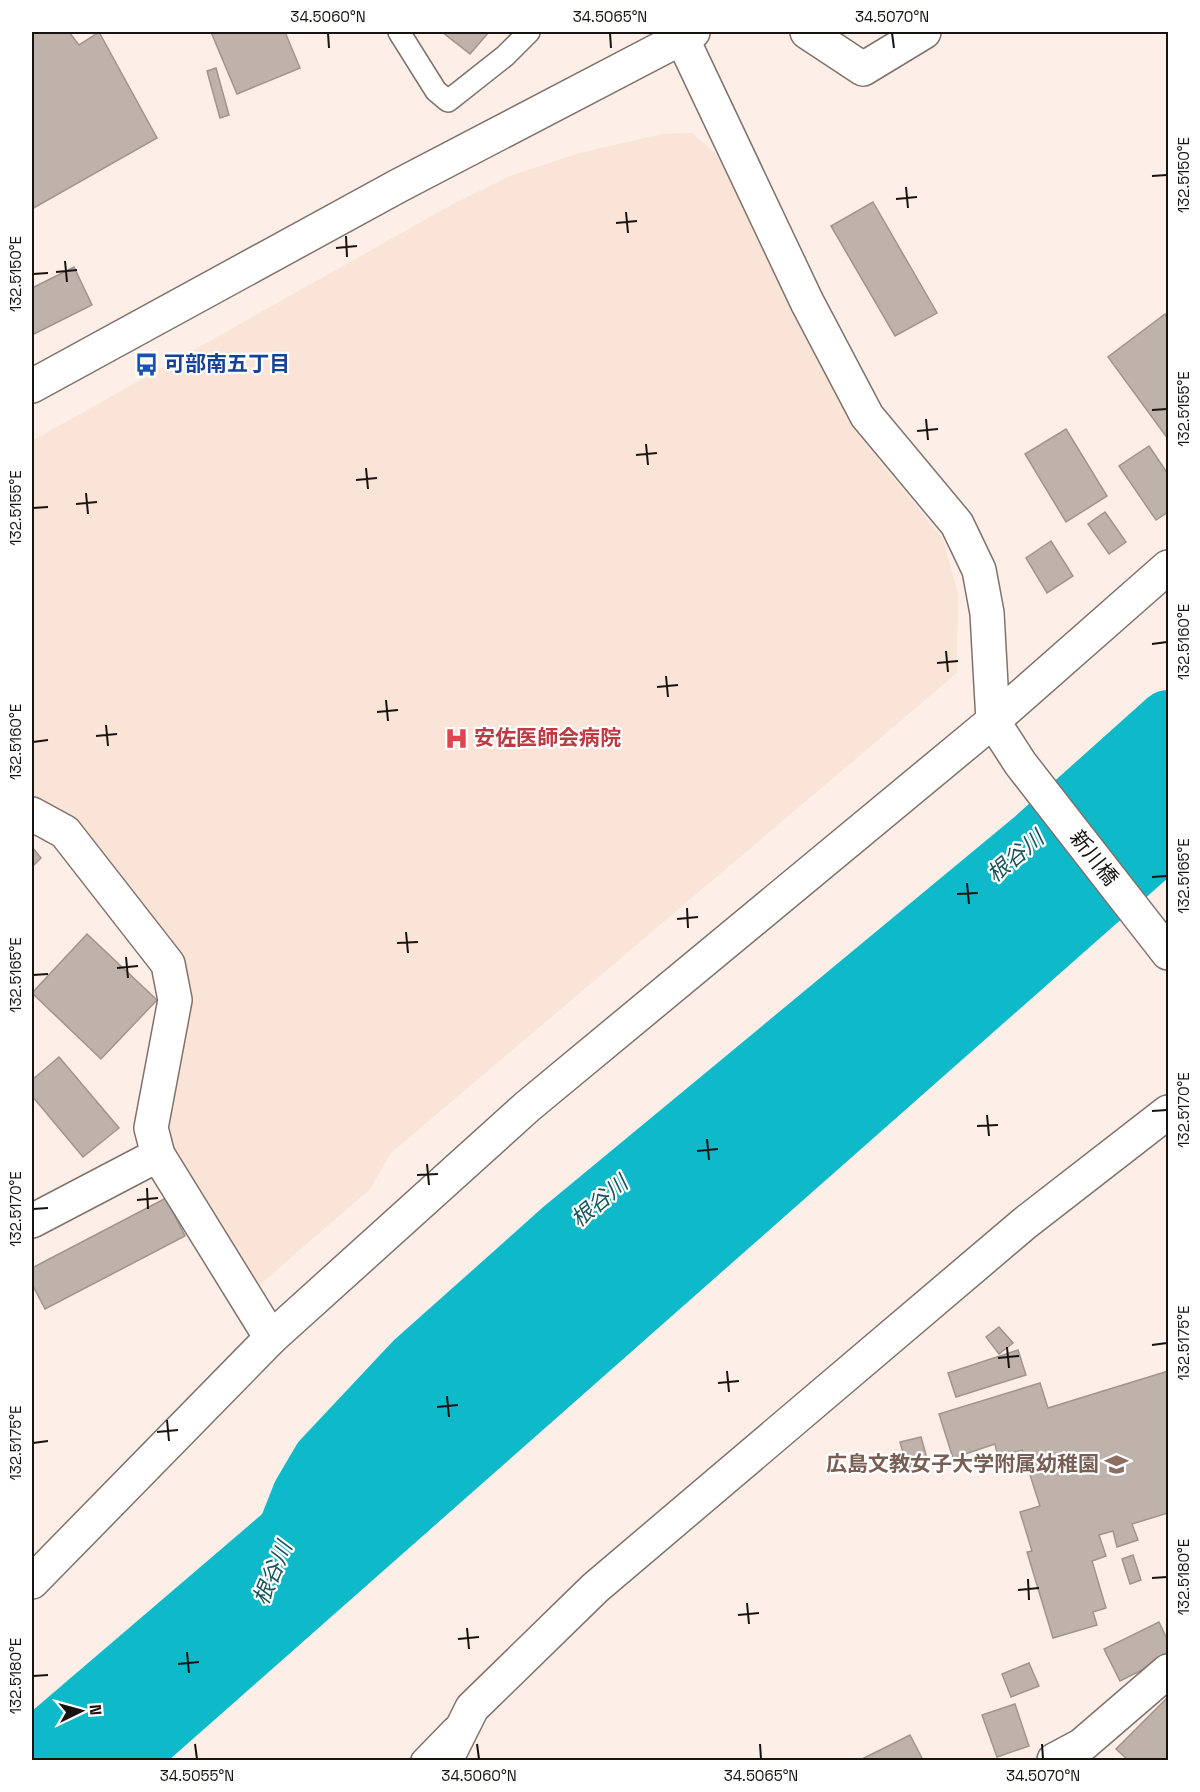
<svg xmlns="http://www.w3.org/2000/svg" width="1200" height="1792" font-family="'Space Grotesk','Noto Sans JP',sans-serif">
	<style>
		.built { fill: #f9e4d7 }
		.water { fill: #0eb9c9 }
		.lines { fill: none; stroke-linecap: round; stroke-linejoin: round }
		.river { stroke: #0eb9c9; stroke-width: 62 }
		.building { fill: #bfb2aa; stroke: #a0948c; stroke-width: 1.5 }
		.service-casing { stroke: #7e726b; stroke-width: 24 }
		.minor-casing { stroke: #7e726b; stroke-width: 36 }
		.tertiary-casing { stroke: #7e726b; stroke-width: 36 }
		.service { stroke: #fff; stroke-width: 21 }
		.minor { stroke: #fff; stroke-width: 33 }
		.tertiary { stroke: #fff; stroke-width: 33 }
		.ticks { fill: none; stroke: #171310; stroke-width: 2 }
		.labels { text-anchor: middle; stroke-width: 4.5; stroke-linejoin: round; paint-order: stroke }
		.transit-label { font-size: 21px; font-weight: bold; fill: #164399; stroke: #fff; text-anchor: start }
		.health-label { font-size: 21px; font-weight: bold; fill: #be3a42; stroke: #fff; text-anchor: start }
		.street-label { font-size: 21px; fill: #171310; stroke: #fff }
		.education-label { font-size: 21px; font-weight: bold; fill: #785e54; stroke: #fff; text-anchor: end }
		.water-label { font-size: 22px; font-style: italic; fill: #19545b; stroke: #fff }
		.neatline { fill: none; stroke: #171310; stroke-width: 2 }
		.ticks-label { font-size: 15px; text-anchor: middle; fill: #171310 }
	</style>
	<rect width="100%" height="100%" fill="#fdefe7"/>
	<polygon class="built" points="692,133 717,155 857,433 943,539 958,593 957,673 391,1153 370,1189 255,1289 163,1128 189,999 32,804 32,441 453,204 510,176 580,153 662,134"/>
	<polygon class="water" points="1168,739 1168,878 169,1760 32,1760 32,1711"/>
	<g class="lines">
		<polyline class="river" points="286,1538 303,1495 323,1461 415,1363 563,1231 1033,842 1168,721"/>
	</g>
	<g class="building">
		<polygon points="32,32 69,32 79,45 99,32 157,138 32,209"/>
		<polygon points="211,32 285,32 300,68 237,94"/>
		<polygon points="442,32 489,32 470,54"/>
		<polygon points="216,68 229,115 220,118 207,71"/>
		<polygon points="873,202 937,313 895,336 831,226"/>
		<polygon points="74,267 92,305 32,335 32,288"/>
		<polygon points="1165,314 1168,319 1168,439 1108,357"/>
		<polygon points="1066,429 1107,496 1066,522 1025,454"/>
		<polygon points="1149,446 1168,474 1168,512 1156,520 1119,466"/>
		<polygon points="1105,512 1126,542 1109,554 1088,524"/>
		<polygon points="1051,541 1073,576 1047,593 1026,558"/>
		<polygon points="32,847 41,858 32,867"/>
		<polygon points="87,934 157,1000 101,1059 32,993"/>
		<polygon points="59,1057 119,1128 83,1157 32,1096 32,1080"/>
		<polygon points="166,1198 185,1236 45,1309 32,1284 32,1268"/>
		<polygon points="999,1327 1013,1343 999,1354 986,1337"/>
		<polygon points="1018,1350 1026,1375 956,1397 948,1373"/>
		<polygon points="1168,1371 1168,1513 1132,1524 1138,1540 1117,1547 1113,1531 1099,1535 1106,1556 1092,1561 1106,1608 1093,1612 1097,1625 1053,1638 1027,1552 1032,1551 1020,1512 1040,1506 1022,1450 998,1457 995,1444 953,1458 939,1414 1040,1383 1048,1408"/>
		<polygon points="921,1437 928,1462 907,1467 900,1442"/>
		<polygon points="1133,1555 1141,1580 1130,1584 1122,1559"/>
		<polygon points="1159,1622 1168,1641 1168,1657 1120,1681 1104,1649"/>
		<polygon points="1029,1663 1039,1686 1011,1697 1002,1674"/>
		<polygon points="1168,1697 1168,1760 1128,1760 1116,1749"/>
		<polygon points="1015,1704 1029,1746 997,1757 982,1715"/>
		<polygon points="910,1735 923,1760 860,1760"/>
	</g>
	<g class="lines">
		<defs>
			<g id="service">
				<polyline points="399,32 436,91 448,101 505,56 529,32"/>
				<polyline points="422,1760 453,1728"/>
			</g>
			<g id="minor">
				<polyline points="807,32 863,69 924,32"/>
				<polyline points="993,721 1020,763 1168,953"/>
				<polyline points="993,721 1168,567"/>
				<polyline points="32,814 65,832 168,964 175,1000 151,1128 158,1155 271,1338"/>
				<polyline points="32,1221 158,1155"/>
				<polyline points="446,1760 472,1708 595,1588 1025,1223 1168,1112"/>
				<polyline points="1054,1760 1082,1745 1168,1671"/>
			</g>
			<g id="tertiary">
				<polyline points="32,386 398,186 693,32"/>
				<polyline points="32,1582 271,1338 528,1106 993,721 987,613 979,570 957,524 867,416 807,302 682,38"/>
			</g>
		</defs>
		<use href="#service" class="service-casing"/>
		<use href="#minor" class="minor-casing"/>
		<use href="#tertiary" class="tertiary-casing"/>
		<use href="#service" class="service"/>
		<use href="#minor" class="minor"/>
		<use href="#tertiary" class="tertiary"/>
	</g>
	<path class="ticks" d="M 328,33 L 329,48M 610,33 L 611,48M 892,33 L 894,48M 1152,176 L 1167,175M 906,187 L 908,208M 896,199 L 917,197M 626,212 L 628,233M 616,223 L 637,221M 346,236 L 347,257M 336,248 L 357,246M 65,261 L 67,282M 56,272 L 77,270M 33,274 L 48,273M 1152,410 L 1167,409M 926,419 L 928,440M 917,431 L 938,429M 646,444 L 648,465M 636,455 L 657,453M 366,468 L 368,489M 356,480 L 377,478M 86,493 L 88,514M 76,504 L 97,502M 33,508 L 48,507M 1152,644 L 1167,642M 946,651 L 948,672M 937,663 L 958,661M 666,676 L 668,697M 657,687 L 678,685M 386,700 L 388,721M 377,712 L 398,710M 106,725 L 108,746M 96,736 L 117,734M 33,742 L 48,740M 1152,877 L 1167,876M 967,883 L 969,904M 957,894 L 978,893M 687,908 L 688,928M 677,919 L 698,917M 406,932 L 408,953M 397,943 L 418,942M 126,957 L 128,978M 117,968 L 138,966M 33,975 L 48,974M 1152,1111 L 1167,1110M 987,1115 L 989,1136M 977,1126 L 998,1125M 707,1139 L 709,1160M 697,1151 L 718,1149M 427,1164 L 429,1185M 417,1175 L 438,1174M 147,1188 L 148,1209M 137,1200 L 158,1198M 33,1209 L 48,1208M 1152,1345 L 1167,1343M 1007,1347 L 1009,1368M 998,1358 L 1019,1356M 727,1371 L 729,1392M 718,1383 L 739,1381M 447,1396 L 449,1417M 437,1407 L 458,1405M 167,1420 L 169,1441M 157,1432 L 178,1430M 33,1443 L 48,1441M 1152,1578 L 1167,1577M 1028,1579 L 1029,1600M 1018,1590 L 1039,1588M 747,1603 L 749,1624M 738,1615 L 759,1613M 467,1628 L 469,1649M 458,1639 L 479,1637M 187,1652 L 189,1673M 178,1664 L 199,1662M 33,1676 L 48,1675M 195,1744 L 197,1759M 477,1744 L 479,1759M 760,1744 L 761,1759M 1042,1744 L 1043,1759"/>
	<defs>
		<symbol id="bus-bare" viewBox="-9 -9 18 18"><path d="M-5-6H5V4H4V6H2V4H-2V6H-4V4H-5ZM-3.5-4V0h7V-4ZM-3.5 1.2v1.5H-2V1.2ZM2 1.2v1.5H3.5V1.2Z" fill="#1a4fb4" stroke="#fff" stroke-width="2.5" paint-order="stroke"/></symbol>
		<symbol id="hospital-bare" viewBox="-9 -9 18 18"><path d="M-5-5h3v3.5h4V-5h3V5h-3V1.5h-4V5h-3Z" fill="#e0444e" stroke="#fff" stroke-width="2.5" paint-order="stroke"/></symbol>
		<symbol id="school-bare" viewBox="-9 -9 18 18"><path d="M0-5L7-2L0 1L-7-2ZM-4 1L0 2.5L4 1V4Q0 6-4 4Z" fill="#8d6e63" stroke="#fff" stroke-width="2.5" paint-order="stroke"/></symbol>
	</defs>
	<g fill-rule="evenodd">
		<use href="#bus-bare" x="130" y="348" width="33" height="33"/>
		<use href="#hospital-bare" x="440" y="722" width="33" height="33"/>
		<use href="#school-bare" x="1100" y="1448" width="33" height="33"/>
	</g>
	<g class="labels">
		<g class="transit-label">
			<text x="164" y="371">可部南五丁目</text>
		</g>
		<g class="health-label">
			<text x="474" y="745">安佐医師会病院</text>
		</g>
		<g class="street-label">
			<text transform="translate(1094 858) rotate(52)" y="7">新川橋</text>
		</g>
		<g class="education-label">
			<text x="1099" y="1471">広島文教女子大学附属幼稚園</text>
		</g>
		<g class="water-label">
			<text transform="translate(1015 856) rotate(-40)" y="8">根谷川</text>
			<text transform="translate(599 1201) rotate(-40)" y="8">根谷川</text>
			<text transform="translate(272 1573) rotate(-67)" y="8">根谷川</text>
		</g>
	</g>
	<rect width="1200" height="1792" fill="none" stroke="#ffffff" stroke-width="66"/>
	<g transform="translate(81 1711) rotate(85)" stroke="#ffffff" stroke-width="4.5" paint-order="stroke">
	<path d="M0-4.5L10 22L0 15L-10 22Z" fill="#171310"/>
	<text y="-9" font-size="16" font-weight="bold" text-anchor="middle" fill="#171310">N</text>
	</g>
	<rect x="33" y="33" width="1134" height="1726" class="neatline"/>
	<g class="ticks-label">
		<text x="328" y="22">34.5060°N</text>
		<text x="610" y="22">34.5065°N</text>
		<text x="892" y="22">34.5070°N</text>
		<text transform="translate(1184 175) rotate(-90)" y="5">132.5150°E</text>
		<text transform="translate(16 274) rotate(-90)" y="5">132.5150°E</text>
		<text transform="translate(1184 409) rotate(-90)" y="5">132.5155°E</text>
		<text transform="translate(16 508) rotate(-90)" y="5">132.5155°E</text>
		<text transform="translate(1184 642) rotate(-90)" y="5">132.5160°E</text>
		<text transform="translate(16 742) rotate(-90)" y="5">132.5160°E</text>
		<text transform="translate(1184 876) rotate(-90)" y="5">132.5165°E</text>
		<text transform="translate(16 975) rotate(-90)" y="5">132.5165°E</text>
		<text transform="translate(1184 1110) rotate(-90)" y="5">132.5170°E</text>
		<text transform="translate(16 1209) rotate(-90)" y="5">132.5170°E</text>
		<text transform="translate(1184 1343) rotate(-90)" y="5">132.5175°E</text>
		<text transform="translate(16 1443) rotate(-90)" y="5">132.5175°E</text>
		<text transform="translate(1184 1577) rotate(-90)" y="5">132.5180°E</text>
		<text transform="translate(16 1676) rotate(-90)" y="5">132.5180°E</text>
		<text x="197" y="1781">34.5055°N</text>
		<text x="479" y="1781">34.5060°N</text>
		<text x="761" y="1781">34.5065°N</text>
		<text x="1043" y="1781">34.5070°N</text>
	</g>
</svg>
